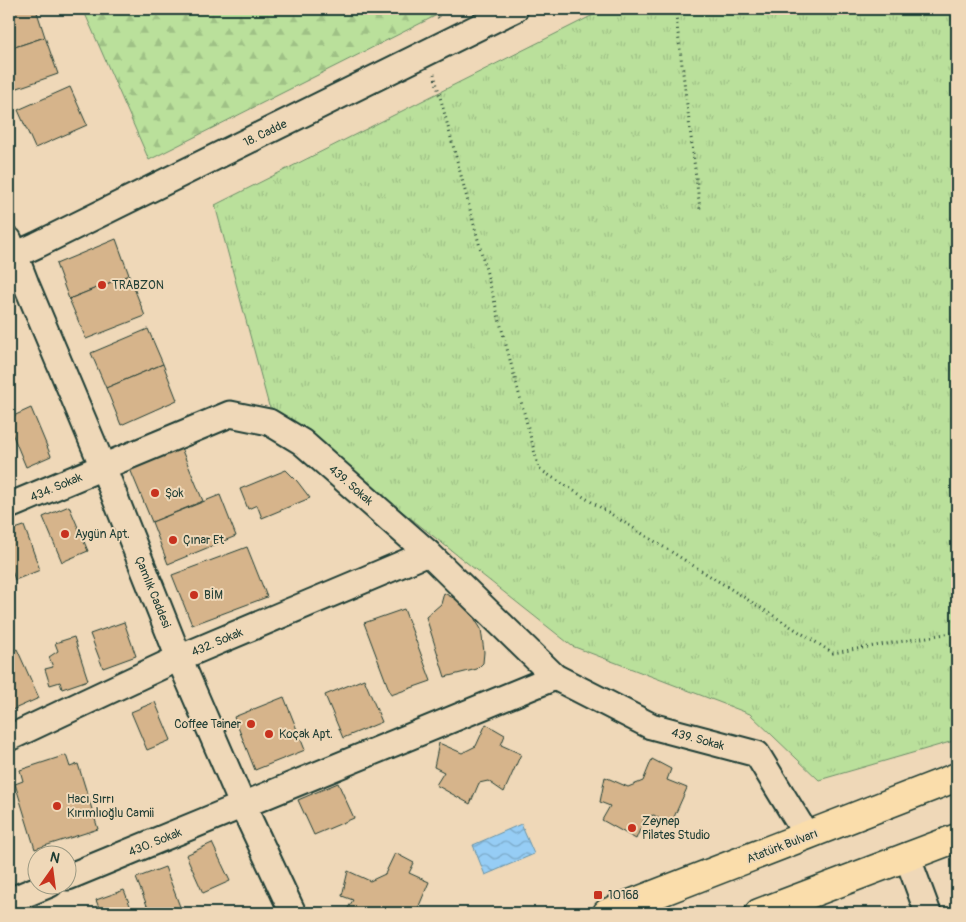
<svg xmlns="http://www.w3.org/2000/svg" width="966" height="922" font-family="Pangolin,sans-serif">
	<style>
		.grass { fill: url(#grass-tufts); stroke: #6c8e68 }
		.forest { fill: url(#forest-firs); stroke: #6c8e68 }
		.water { fill: url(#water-waves); stroke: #6693a8 }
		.building { fill: #d6b48b; stroke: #1f3d34 }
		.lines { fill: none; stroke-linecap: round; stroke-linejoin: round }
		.minor-casing { stroke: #1f3d34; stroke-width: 29 }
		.major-casing { stroke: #1f3d34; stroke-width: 31 }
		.path { stroke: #1f3d34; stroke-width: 3; stroke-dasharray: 1 4; stroke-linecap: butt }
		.minor { stroke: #efd8b8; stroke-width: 25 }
		.major { stroke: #faddab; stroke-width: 28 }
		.poi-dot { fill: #c8321e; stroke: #efd8b8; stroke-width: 2 }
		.labels { text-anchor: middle; stroke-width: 4; stroke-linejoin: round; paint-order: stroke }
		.street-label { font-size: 12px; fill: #1f3d34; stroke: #efd8b8 }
		.poi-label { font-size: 12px; fill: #1f3d34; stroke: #efd8b8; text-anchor: start }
	</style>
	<defs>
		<pattern id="grass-tufts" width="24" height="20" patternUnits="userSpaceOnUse" patternTransform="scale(1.25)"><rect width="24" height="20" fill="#bae09b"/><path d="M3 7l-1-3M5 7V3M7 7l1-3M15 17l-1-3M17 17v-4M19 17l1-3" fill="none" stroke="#9fc186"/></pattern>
		<pattern id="forest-firs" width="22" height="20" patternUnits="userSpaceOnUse" patternTransform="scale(1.25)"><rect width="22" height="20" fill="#bae09b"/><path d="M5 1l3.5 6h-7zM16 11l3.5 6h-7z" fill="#9fc186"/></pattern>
		<pattern id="water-waves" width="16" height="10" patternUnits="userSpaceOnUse" patternTransform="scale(1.25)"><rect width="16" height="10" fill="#96cdf5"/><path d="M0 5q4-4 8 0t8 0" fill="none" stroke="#7aa8c7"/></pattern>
	</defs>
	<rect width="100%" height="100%" fill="#efd8b8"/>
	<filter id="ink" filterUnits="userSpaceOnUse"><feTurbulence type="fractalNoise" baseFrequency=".02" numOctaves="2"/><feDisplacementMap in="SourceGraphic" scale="10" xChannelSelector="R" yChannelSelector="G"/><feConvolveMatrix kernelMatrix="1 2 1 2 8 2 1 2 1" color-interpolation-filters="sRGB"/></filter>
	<g filter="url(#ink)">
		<polygon class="grass" points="605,9 957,9 957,740 819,780 750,714 572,646 269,406 215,205"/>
		<polygon class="forest" points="83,9 440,9 445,11 149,160"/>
		<polygon class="water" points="521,824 534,854 485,875 473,845"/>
		<g class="building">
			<polygon points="9,9 36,9 45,37 9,49"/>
			<polygon points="45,37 58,74 12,90 9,82 9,49"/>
			<polygon points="70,87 87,125 35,148 18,110"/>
			<polygon points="116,239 129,275 69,299 56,264"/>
			<polygon points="129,275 145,316 86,339 69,299"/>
			<polygon points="148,329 163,364 106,388 91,353"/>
			<polygon points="163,364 177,400 121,425 106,388"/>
			<polygon points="31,408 51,456 26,467 9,426 9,418"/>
			<polygon points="181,448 203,501 152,522 130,469"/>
			<polygon points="286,470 297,481 310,498 262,518 257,505 248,509 240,489"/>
			<polygon points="220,495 236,536 168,564 152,522"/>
			<polygon points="69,506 88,551 62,562 43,517"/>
			<polygon points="24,526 40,570 15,580 9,562 9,531"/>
			<polygon points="247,547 267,597 192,625 172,575"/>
			<polygon points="444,593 459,601 471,613 481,629 484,652 483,663 477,669 445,677 426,617 441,604"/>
			<polygon points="404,609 431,681 391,695 364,623"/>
			<polygon points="124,622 136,656 103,668 90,634"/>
			<polygon points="74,637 88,680 62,689 60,682 50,685 45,669 53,667 49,657 58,651 55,643"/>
			<polygon points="17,649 39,698 12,710 9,703 9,653"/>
			<polygon points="364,679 382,722 343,738 325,695"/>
			<polygon points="284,697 305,750 255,770 234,717"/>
			<polygon points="155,702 171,740 147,750 131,712"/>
			<polygon points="486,724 505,735 501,745 521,754 504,792 488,781 479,783 470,804 436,785 444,772 434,767 439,743 462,753 476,746"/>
			<polygon points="66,755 70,767 78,764 98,829 35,849 15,784 23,781 20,770"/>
			<polygon points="652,759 671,769 667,780 687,788 670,826 654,815 645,817 636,839 602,820 610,806 600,802 605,777 628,787 643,781"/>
			<polygon points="338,783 354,818 314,835 298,800"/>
			<polygon points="212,843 230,881 203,893 186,855"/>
			<polygon points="395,853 414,863 409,873 429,882 416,913 403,913 396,909 388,911 387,913 345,913 353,900 342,896 348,871 370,881 385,874"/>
			<polygon points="165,867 182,912 180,913 150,913 136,878"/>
			<polygon points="124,890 133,913 101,913 96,900"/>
		</g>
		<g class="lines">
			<defs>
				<g id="minor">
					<polyline points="9,240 26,284 103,467 179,658 243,806 293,913"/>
					<polyline points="9,258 37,245 515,9"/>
					<polyline points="9,506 230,414 269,422 302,442 428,553 555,677 651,726 757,754 807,836"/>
					<polyline points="9,738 179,658 428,553"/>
					<polyline points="907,856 928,913"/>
					<polyline points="68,877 555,677"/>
					<polyline points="9,901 50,884"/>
				</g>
				<g id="major">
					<polyline points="607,913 957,777"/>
					<polyline points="759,913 957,838"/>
				</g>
			</defs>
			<use href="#minor" class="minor-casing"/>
			<use href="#major" class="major-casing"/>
			<g class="path">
				<polyline points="432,9 441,21"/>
				<polyline points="675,9 700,209"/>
				<polyline points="434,74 539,469 833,653 957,632"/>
			</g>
			<use href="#minor" class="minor"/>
			<use href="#major" class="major"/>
		</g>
	</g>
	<g class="poi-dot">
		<circle cx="102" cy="285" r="5"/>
		<circle cx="155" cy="493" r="5"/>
		<circle cx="65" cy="534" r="5"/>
		<circle cx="173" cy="540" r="5"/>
		<circle cx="194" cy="595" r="5"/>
		<circle cx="251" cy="724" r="5"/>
		<circle cx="269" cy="734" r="5"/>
		<circle cx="57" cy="806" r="5"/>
		<circle cx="632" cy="828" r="5"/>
		<rect x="593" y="890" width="10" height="10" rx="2.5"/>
	</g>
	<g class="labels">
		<g class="street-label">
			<text transform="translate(265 133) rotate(-26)" y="4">18. Cadde</text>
			<text transform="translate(351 485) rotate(41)" y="4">439. Sokak</text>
			<text transform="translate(56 487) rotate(-23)" y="4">434. Sokak</text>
			<text transform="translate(153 592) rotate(68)" y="4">Çamlık Caddesi</text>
			<text transform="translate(217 642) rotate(-23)" y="4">432. Sokak</text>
			<text transform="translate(698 739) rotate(15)" y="4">439. Sokak</text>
			<text transform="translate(155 842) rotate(-22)" y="4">430. Sokak</text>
			<text transform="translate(782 846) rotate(-21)" y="4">Atatürk Bulvarı</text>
		</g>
		<g class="poi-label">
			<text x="112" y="289">TRABZON</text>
			<text x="165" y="497">Şok</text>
			<text x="75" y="538">Aygün Apt.</text>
			<text x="183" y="544">Çınar Et</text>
			<text x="204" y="599">BİM</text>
			<text x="241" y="728" text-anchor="end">Coffee Tainer</text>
			<text x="279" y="738">Koçak Apt.</text>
			<text x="67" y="803">Hacı Sırrı<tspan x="67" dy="14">Kırımlıoğlu Camii</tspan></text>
			<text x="642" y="825">Zeynep<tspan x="642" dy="14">Pilates Studio</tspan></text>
			<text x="608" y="899">10168</text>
		</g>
	</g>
	<rect width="966" height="922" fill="none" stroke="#efd8b8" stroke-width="30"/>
	<rect x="15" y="15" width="936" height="892" fill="none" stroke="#1f3d34" stroke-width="2" filter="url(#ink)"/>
	<g transform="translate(52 870) rotate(14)"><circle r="24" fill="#efd8b8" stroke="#9c9a83"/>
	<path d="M0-4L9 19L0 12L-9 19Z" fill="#c8321e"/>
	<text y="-8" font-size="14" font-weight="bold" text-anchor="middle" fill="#1f3d34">N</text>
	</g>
</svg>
